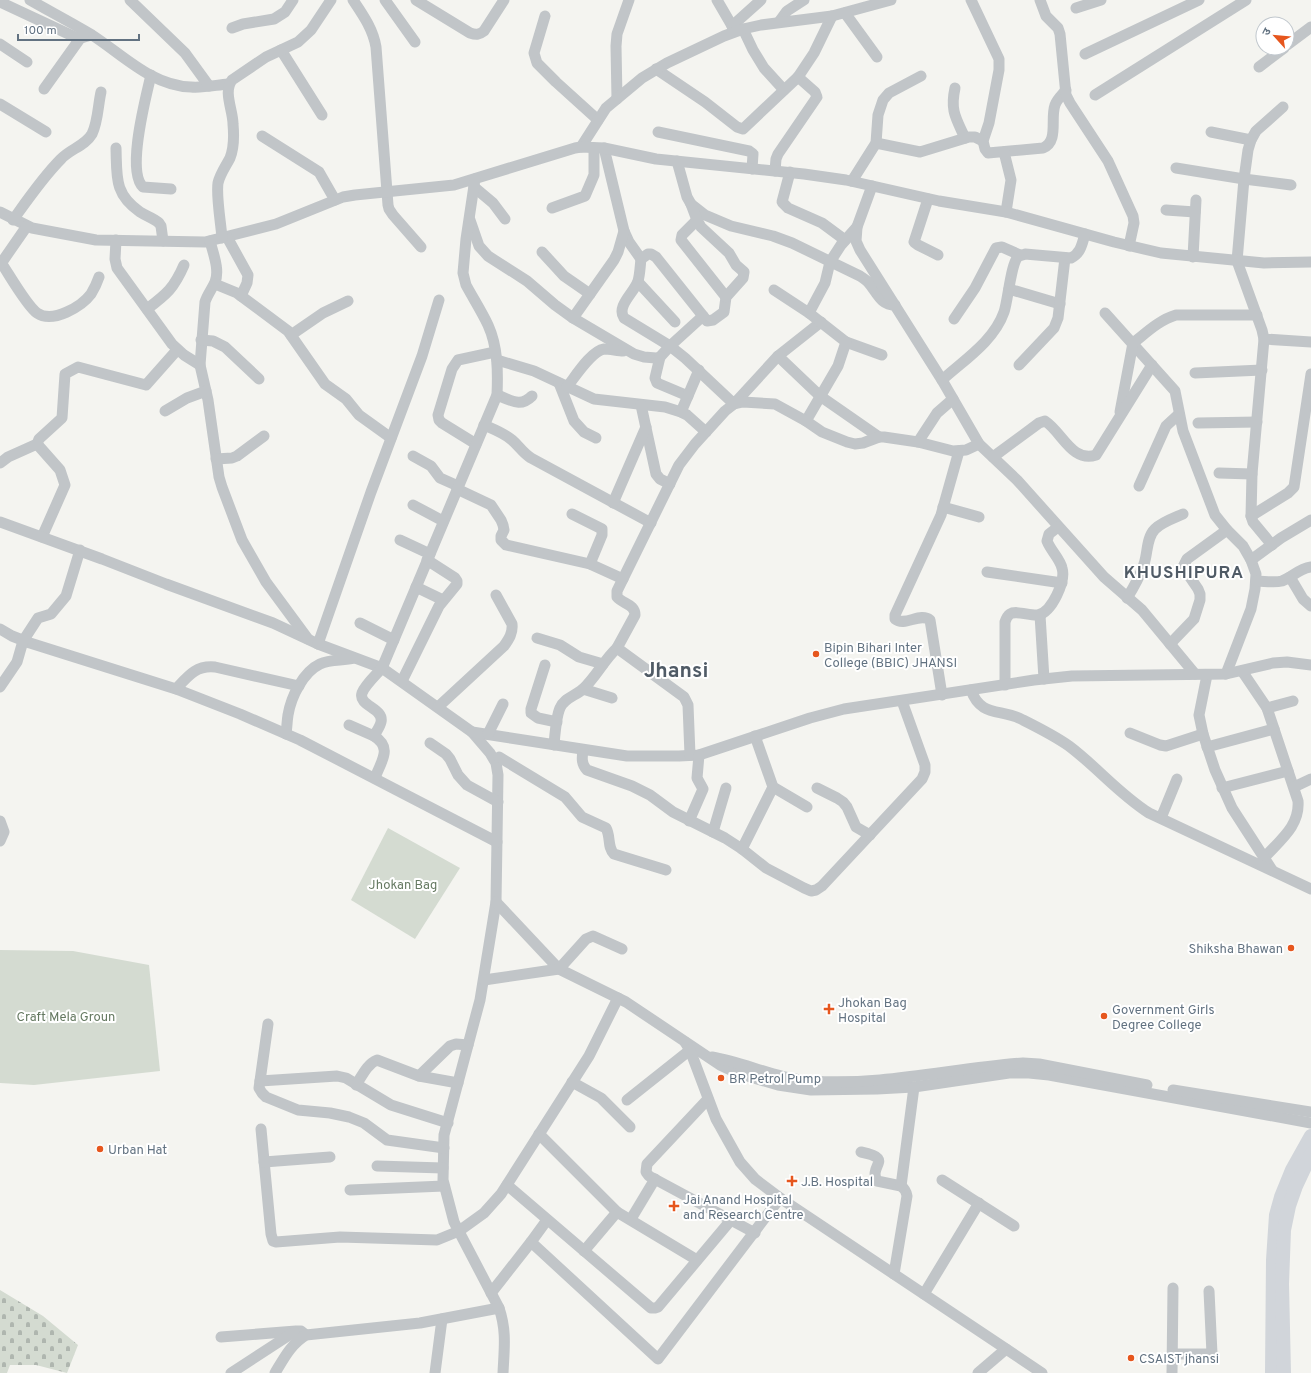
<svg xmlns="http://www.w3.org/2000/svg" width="1311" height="1373" font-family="Overpass,'Noto Sans Devanagari',sans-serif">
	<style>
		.cemetery { fill: url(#cemetery-stones) }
		.green { fill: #d4dbd1 }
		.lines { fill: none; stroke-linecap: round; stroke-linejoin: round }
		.minor { stroke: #c1c5c8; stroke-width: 11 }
		.major { stroke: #d1d5da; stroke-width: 14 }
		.poi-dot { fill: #e6561d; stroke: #fff; stroke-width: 1.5 }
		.labels { text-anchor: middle; stroke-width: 4; stroke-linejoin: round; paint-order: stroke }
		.poi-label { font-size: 13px; fill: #627281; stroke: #fff; text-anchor: start }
		.park-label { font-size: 13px; fill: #657961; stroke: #fff }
		.district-label { font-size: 17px; font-weight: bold; letter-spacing: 1px; fill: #505b66; stroke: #fff }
		.town-label { font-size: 21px; font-weight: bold; fill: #505b66; stroke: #fff }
	</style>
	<defs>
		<pattern id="cemetery-stones" width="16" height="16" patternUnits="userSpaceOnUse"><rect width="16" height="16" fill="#d4dbd1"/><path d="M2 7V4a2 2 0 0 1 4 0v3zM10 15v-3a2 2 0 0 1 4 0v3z" fill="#afb6af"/></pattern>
	</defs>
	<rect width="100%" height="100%" fill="#f4f4f0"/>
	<polygon class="cemetery" points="0,1290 43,1316 78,1345 67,1373 36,1365 10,1365 7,1373 0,1373"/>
	<g class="green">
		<polygon points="388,828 460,868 415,939 351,900"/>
		<polygon points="0,950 73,951 149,965 160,1071 34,1085 0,1083"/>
	</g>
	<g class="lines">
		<g class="minor">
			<path d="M 30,0 C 51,12 72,23 92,35 C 123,55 152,86 191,87 C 204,88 216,85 228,84"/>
			<polyline points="130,0 185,53 209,86"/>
			<path d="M 353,0 C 363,15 373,29 376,47 L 388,205 L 389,209 L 393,215 L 421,247"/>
			<polyline points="385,0 415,42"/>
			<path d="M 416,0 L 470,33 C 476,35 479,35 484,31 L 504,0"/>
			<polyline points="717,0 735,31"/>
			<path d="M 971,0 L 999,59 L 999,70 L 989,123 L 983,141 L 985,149 L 988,153 L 1043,148 C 1059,141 1050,119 1055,105 C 1057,99 1062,95 1066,90"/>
			<polyline points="1040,0 1046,16 1058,28 1060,34 1066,95 1070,103 1108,161 1133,216 1134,223 1129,246"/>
			<polyline points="0,2 75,37 81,38 91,35"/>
			<polyline points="1076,8 1101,0"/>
			<polyline points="845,13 877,57"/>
			<polyline points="545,16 534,53 537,63 556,82 598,120"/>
			<polyline points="779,22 787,11 804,0"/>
			<polyline points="732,26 761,0"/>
			<polyline points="232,28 243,24 274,19 285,12 293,0"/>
			<polyline points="743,29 753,50 764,68 784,90"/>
			<polyline points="0,44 27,62"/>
			<polyline points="1287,45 1311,27"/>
			<polyline points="281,50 322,115"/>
			<polyline points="1085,54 1199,0"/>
			<polyline points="1259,67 1284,48"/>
			<polyline points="656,69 705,102 737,127 743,129 798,77 814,53 832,16"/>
			<path d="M 151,75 C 146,97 126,171 143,187 L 171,189"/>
			<path d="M 955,88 C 950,111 956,118 965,138"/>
			<polyline points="44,89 84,33"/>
			<polyline points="1095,95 1246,0"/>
			<polyline points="617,99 616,46 617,34 629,0"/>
			<polyline points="0,104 46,132"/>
			<polyline points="1283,107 1256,131 1251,140 1248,150 1244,179 1237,261 1262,330 1264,339 1311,342"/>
			<polyline points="658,132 749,151 753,154 752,169"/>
			<polyline points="1211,132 1251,140"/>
			<polyline points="262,136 319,172 335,200"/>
			<polyline points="876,143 920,152 969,137 975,137 983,141"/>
			<polyline points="581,147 606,108 642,78 667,63 724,36 743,29 761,25 832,16 891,0"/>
			<path d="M 116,148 C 117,177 114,194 140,212 C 146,216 154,218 159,223 L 161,226 L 163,241"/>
			<polyline points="604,148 624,231 629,242 641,259"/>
			<polyline points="1004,152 1011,180 1006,212"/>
			<path d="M 677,161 L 687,197 L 691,204 L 705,215 L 731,226 L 773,236 L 792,243 L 860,276 C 863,278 866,280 868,282 C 877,292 880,305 895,305"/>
			<polyline points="1176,168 1244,179 1291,185"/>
			<polyline points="775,171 776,159 778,154 817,97 815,92 798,77"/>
			<polyline points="790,172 782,202 788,208 822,223 845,240"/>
			<polyline points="852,181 876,143 878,115 883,100 889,93 921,76"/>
			<polyline points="872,186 857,227 856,241 860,250 942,380 979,444 1017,480 1104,577 1142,610 1195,674"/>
			<polyline points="474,187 493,203 505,219"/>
			<polyline points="928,199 914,242 918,245 938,255"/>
			<path d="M 691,204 L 697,220 L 701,227 L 729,253 L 736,265 L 744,272 L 743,278 L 726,297 L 724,312 L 713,320 L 707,321 L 656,257 L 651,254 L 648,254 L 641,259 C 640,267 640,274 638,281 C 634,293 616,306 624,318 L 670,346 L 685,358 L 734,404 L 778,356 L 821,322"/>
			<polyline points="552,208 585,196 594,175 594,148"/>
			<polyline points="1166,210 1195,212"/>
			<polyline points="0,212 32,228 96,240 205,242 276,224 343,197 355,195 454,185 575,148 581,147 604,148 656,159 804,174 846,180 939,201 1006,212 1114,242 1161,253 1264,263 1311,262"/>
			<path d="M 13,220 C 28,199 43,177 61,159 C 70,149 85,146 92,134 C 98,122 98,105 101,92"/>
			<polyline points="470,220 479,246 488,256 527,281 555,305 573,318 634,354 644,357 656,358 660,357 670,346 703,316"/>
			<polyline points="697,220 682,235 681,240 726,297"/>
			<polyline points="227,237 248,275 247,283 241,296"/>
			<path d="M 222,238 C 221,224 216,196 218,183 C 220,174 226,166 230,158 C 234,148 234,135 233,124 C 233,110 223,92 232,80 L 266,57 L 298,42 L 311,30 L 331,0"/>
			<polyline points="116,240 115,259 117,268 172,344 184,355 200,365"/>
			<path d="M 210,241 C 213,253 220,270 215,282 C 212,289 207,295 205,302 L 200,365 L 208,400 L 219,477 L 222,487 L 242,540 L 266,582 L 308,639"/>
			<polyline points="542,252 564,276 590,294"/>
			<polyline points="1193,257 1196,200"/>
			<path d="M 2,264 C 10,276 27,306 37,313 C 53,324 82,306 91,294 C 94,289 97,283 99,277"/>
			<polyline points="0,265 27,226"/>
			<polyline points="638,282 675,322"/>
			<polyline points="215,284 237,293 288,331 325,384 346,399 359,415 391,438"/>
			<polyline points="1009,289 1060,304"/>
			<polyline points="774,290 809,313"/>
			<path d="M 147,309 C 167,294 174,288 184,265"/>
			<polyline points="1105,313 1175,391 1183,431 1215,515 1227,530 1243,546 1251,560 1256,574 1255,589 1251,609 1226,674"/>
			<polyline points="573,318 614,260 618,252 624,231"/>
			<polyline points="954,319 975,288 996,248 1002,247 1020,255"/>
			<polyline points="291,335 323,313 348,301"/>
			<polyline points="1264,339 1252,474 1251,516 1253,522 1272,545"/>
			<polyline points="201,340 213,341 225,347 259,379"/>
			<polyline points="846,342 882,355"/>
			<polyline points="778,356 820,396 879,437"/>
			<polyline points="660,357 655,378 657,383 688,396"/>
			<polyline points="497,360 534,371 594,399 665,407 681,412 687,415 706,432"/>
			<polyline points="1019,365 1054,328 1058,318 1065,258"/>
			<polyline points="1195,373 1262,370"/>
			<path d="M 942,380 C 964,360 994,341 1004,312 C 1008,301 1011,261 1019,256 C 1020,255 1024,255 1025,254 L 1071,258 C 1081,253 1082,244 1085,234"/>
			<polyline points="559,383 574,421 584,432 596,438"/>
			<path d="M 567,387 C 575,377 591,351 604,349 C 610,349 618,351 623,351"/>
			<path d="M 497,395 C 511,400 520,408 532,396"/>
			<polyline points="641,405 656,474 660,479 670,484"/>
			<polyline points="165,411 187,398 206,391"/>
			<polyline points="681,412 699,370"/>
			<path d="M 1120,412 L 1133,343 C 1146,333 1159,320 1176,315 L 1257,315"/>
			<polyline points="806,421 838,366 846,342 809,313 825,283 830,262 841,245 857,227"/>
			<polyline points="1198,423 1257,422"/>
			<path d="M 484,425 C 493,429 504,433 512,440 C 519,446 523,453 531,458 L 651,523"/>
			<polyline points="918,442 937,413 953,399"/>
			<polyline points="37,444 60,470 65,485 42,537"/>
			<polyline points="476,444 442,423 439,420 438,415 452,369 458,360 495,352"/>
			<polyline points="413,456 431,466 440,478 458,486"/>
			<path d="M 993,457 L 1039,423 L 1045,421 C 1062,432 1072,463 1096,455 L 1152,365"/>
			<polyline points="216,459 232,458 237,456 264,436"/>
			<polyline points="0,463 8,457 37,444 39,439 62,418 65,374 78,367 146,385 177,350"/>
			<polyline points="1219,473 1252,474"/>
			<polyline points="1139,486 1166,426 1179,414"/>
			<polyline points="457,489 491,505 501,520 503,525 504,530 501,536 501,540 506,545 590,564 623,579"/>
			<polyline points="613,503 646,427"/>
			<polyline points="413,505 443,521"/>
			<polyline points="943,507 979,517"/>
			<polyline points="572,514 602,529 602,535 590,564"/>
			<polyline points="1251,516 1288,493 1294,487 1311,374"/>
			<path d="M 0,522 L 102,559 L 166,584 L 273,623 L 318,644 L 382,668 L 472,732 L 490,753 L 496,763 L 498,775 L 496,902 L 480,1000 L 444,1135 L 443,1180 L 454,1222 L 499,1308 C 507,1331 504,1350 503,1373"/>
			<polyline points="400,540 430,554"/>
			<polyline points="1251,560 1281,538 1311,520"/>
			<polyline points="987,572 1062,583"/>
			<polyline points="1290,577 1303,599 1311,606"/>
			<path d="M 1256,581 C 1264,581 1274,583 1282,581 C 1293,577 1298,569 1311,567"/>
			<polyline points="416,587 443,600"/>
			<path d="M 1127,598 C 1134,587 1140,576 1144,564 C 1148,553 1146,538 1155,529 C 1162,522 1174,518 1183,514"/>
			<polyline points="1040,615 1044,679"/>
			<polyline points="360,623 394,640"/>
			<polyline points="0,629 12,636 30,643 176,689 240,714 300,740 497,842"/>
			<polyline points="537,638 560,645 579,657 603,664"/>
			<polyline points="318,644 371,492 422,356 439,300"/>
			<polyline points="1170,644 1194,619 1200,600 1200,594 1198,589 1183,567 1187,559 1227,530"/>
			<polyline points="545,665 531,709 531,713 538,718 557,722"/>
			<path d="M 1242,671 L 1267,708 L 1298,801 C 1300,826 1280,840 1264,858"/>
			<polyline points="1207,675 1199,715 1203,734 1215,770 1232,808 1272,870"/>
			<polyline points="402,681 439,606 457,584 457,581 455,578 427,560"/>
			<path d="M 1005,685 L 1005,622 C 1006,619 1007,616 1010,614 C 1016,610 1030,616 1038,615 C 1052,612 1066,581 1062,568 C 1060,559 1051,551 1047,541 L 1049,534 L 1058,527"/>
			<polyline points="0,687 17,662 23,641 38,618 51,614 66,596 80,550"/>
			<path d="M 176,689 C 188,676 196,665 215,667 L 299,686"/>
			<polyline points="583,689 612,698"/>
			<path d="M 971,690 C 981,718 1001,708 1023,720 C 1039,728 1055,736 1069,746 C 1097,767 1119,794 1149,813 L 1311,889"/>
			<path d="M 942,695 L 930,620 C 920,612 905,627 895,619 L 895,615 L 941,515 L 959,451"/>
			<path d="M 438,707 L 504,646 C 509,639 513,633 512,624 L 496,595"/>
			<polyline points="1267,708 1293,701"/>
			<polyline points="349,725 374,736"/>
			<polyline points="472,732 627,756 679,756 699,755 810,718 844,709 1034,680 1072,676 1226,674 1273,663 1287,662 1311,665"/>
			<polyline points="1130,733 1160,745 1166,746 1203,734"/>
			<path d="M 286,734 C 287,727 287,721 288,715 C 291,697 303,672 320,664 C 331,659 343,661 354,658"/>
			<polyline points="488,734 503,704"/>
			<polyline points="755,736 773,787 807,807"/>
			<polyline points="430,743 446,754 450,759 458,775 467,785 498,802"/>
			<path d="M 554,745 C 555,734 556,717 560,708 C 564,698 575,696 583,689 C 596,677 604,660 617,648"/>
			<polyline points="1207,747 1274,729"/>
			<path d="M 583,750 C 582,757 581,764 587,770 L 632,786 L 650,795 L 673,812 L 725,838 L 742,849 L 766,868 L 804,888 L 811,891 L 816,890 L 822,886 L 922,779 L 925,772 L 925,765 L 902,701"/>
			<path d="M 690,755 L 688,705 L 684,697 L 617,648 L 635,615 C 635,604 623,604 617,597 L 617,591 L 679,465 L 695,444 L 725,411 L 734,404 L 743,402 L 775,404 L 806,421 L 822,432 L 847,442 L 855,444 L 863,443 L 879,437 L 884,437 L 918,442 L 953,451 L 966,450 L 979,444"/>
			<path d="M 499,757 L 565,797 L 582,817 L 606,828 C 611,837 607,847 614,854 L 666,870"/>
			<path d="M 375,778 C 381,761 393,748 374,736 C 376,732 380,727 381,722 C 384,708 358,706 362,693 C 365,685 377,674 382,668 L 497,395 C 498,372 498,347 488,325 C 482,312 473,298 466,285 L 463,273 L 466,239 L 475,179"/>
			<polyline points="1294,787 1311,779"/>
			<polyline points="817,788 837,798 843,802 847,807 856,827 870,835"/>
			<polyline points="1222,788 1288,771"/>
			<polyline points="1161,818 1177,779"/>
			<polyline points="0,821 4,832 0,841"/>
			<polyline points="689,821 703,789 697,778 699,755"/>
			<polyline points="713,832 726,788"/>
			<polyline points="742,849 773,787"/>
			<polyline points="496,902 559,969 626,1002 720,1065 737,1073 778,1085 811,1090 877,1089 914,1087 1009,1073 1029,1073 1049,1075 1311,1123"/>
			<polyline points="484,980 559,969 586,939 593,936 622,949"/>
			<polyline points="268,1024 259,1088 262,1093 266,1097 298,1110 330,1113 349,1117 364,1123 387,1140 444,1148"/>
			<polyline points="685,1042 690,1050 716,1119 740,1162 755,1179 780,1198 1042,1373"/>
			<path d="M 712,1057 C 746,1063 777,1079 812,1081 C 883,1086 953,1068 1023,1063 L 1039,1064 L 1147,1085"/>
			<polyline points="419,1076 450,1046 456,1044 468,1045"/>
			<polyline points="260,1081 337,1076 346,1078 391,1105 448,1123"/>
			<polyline points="572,1082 601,1098 630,1127"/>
			<path d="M 356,1085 C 362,1076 367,1064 377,1060 L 419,1076 L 458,1083"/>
			<polyline points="1173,1090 1311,1112"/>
			<polyline points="708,1099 647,1164 646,1172 649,1176 755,1233"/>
			<polyline points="627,1100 690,1050"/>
			<polyline points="261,1129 271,1234 273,1241 276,1242 340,1237 437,1240 459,1231 484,1213 501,1194 589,1056 618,998"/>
			<polyline points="539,1134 617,1212"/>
			<path d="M 861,1152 C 895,1159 868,1165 877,1181 L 901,1186 C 905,1189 906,1191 907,1196 L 894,1274"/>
			<polyline points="264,1162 330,1157"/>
			<polyline points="377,1166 443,1168"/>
			<polyline points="942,1180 1014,1226"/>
			<polyline points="507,1185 651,1308 655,1308 658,1307 731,1220"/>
			<polyline points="901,1186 914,1087"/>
			<polyline points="350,1190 444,1186"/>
			<polyline points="631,1219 655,1179"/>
			<polyline points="531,1242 547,1220"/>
			<polyline points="584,1251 617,1212 697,1260"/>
			<polyline points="491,1293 531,1242 658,1359 780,1198"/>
			<polyline points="924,1294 979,1203"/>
			<polyline points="221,1337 296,1331 301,1331 306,1335"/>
			<polyline points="1172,1354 1212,1354 1209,1291"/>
			<polyline points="231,1373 294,1332"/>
			<path d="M 275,1373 C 284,1358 291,1344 306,1335 L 420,1323 L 499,1308"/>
			<polyline points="435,1373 442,1319"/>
			<polyline points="978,1373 1006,1349"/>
			<polyline points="1172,1373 1173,1288"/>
		</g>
		<g class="major">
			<polyline points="1272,1373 1273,1260 1276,1215 1281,1197 1292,1170 1311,1136"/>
			<polyline points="1284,1373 1282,1284 1284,1230 1289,1206 1296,1186 1311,1154"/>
		</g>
	</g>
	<g class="poi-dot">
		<circle cx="816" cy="654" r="4"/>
		<circle cx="1291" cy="948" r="4"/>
		<path d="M827 1003h4v4h4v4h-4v4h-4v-4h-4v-4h4z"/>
		<circle cx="1104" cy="1016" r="4"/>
		<circle cx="721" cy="1078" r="4"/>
		<circle cx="100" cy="1149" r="4"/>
		<path d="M790 1175h4v4h4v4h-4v4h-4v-4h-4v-4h4z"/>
		<path d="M672 1200h4v4h4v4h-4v4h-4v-4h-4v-4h4z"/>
		<circle cx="1131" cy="1358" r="4"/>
	</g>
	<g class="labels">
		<g class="poi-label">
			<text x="824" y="652">Bipin Bihari Inter<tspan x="824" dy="15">College (BBIC) JHANSI</tspan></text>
			<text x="1283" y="953" text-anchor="end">Shiksha Bhawan</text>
			<text x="838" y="1007">Jhokan Bag<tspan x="838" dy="15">Hospital</tspan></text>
			<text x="1112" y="1014">Government Girls<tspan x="1112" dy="15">Degree College</tspan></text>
			<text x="729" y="1083">BR Petrol Pump</text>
			<text x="108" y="1154">Urban Hat</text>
			<text x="801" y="1186">J.B. Hospital</text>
			<text x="683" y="1204">Jai Anand Hospital<tspan x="683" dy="15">and Research Centre</tspan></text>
			<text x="1139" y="1363">CSAIST jhansi</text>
		</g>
		<g class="park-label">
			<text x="403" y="889">Jhokan Bag</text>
			<text x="66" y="1021">Craft Mela Groun</text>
		</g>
		<g class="district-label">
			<text x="1184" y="578">KHUSHIPURA</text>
		</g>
		<g class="town-label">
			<text x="676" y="677">Jhansi</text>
		</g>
	</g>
	<g transform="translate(1275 36) rotate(297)"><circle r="19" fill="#ffffff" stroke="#c0c7cd"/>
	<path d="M0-3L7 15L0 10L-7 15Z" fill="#e6561d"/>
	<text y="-6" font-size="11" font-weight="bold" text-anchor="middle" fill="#627281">उ</text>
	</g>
	<path d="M18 34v6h121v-6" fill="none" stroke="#627281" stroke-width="2"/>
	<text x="24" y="34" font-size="12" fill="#627281" stroke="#ffffff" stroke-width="3" paint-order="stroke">100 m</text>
</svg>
